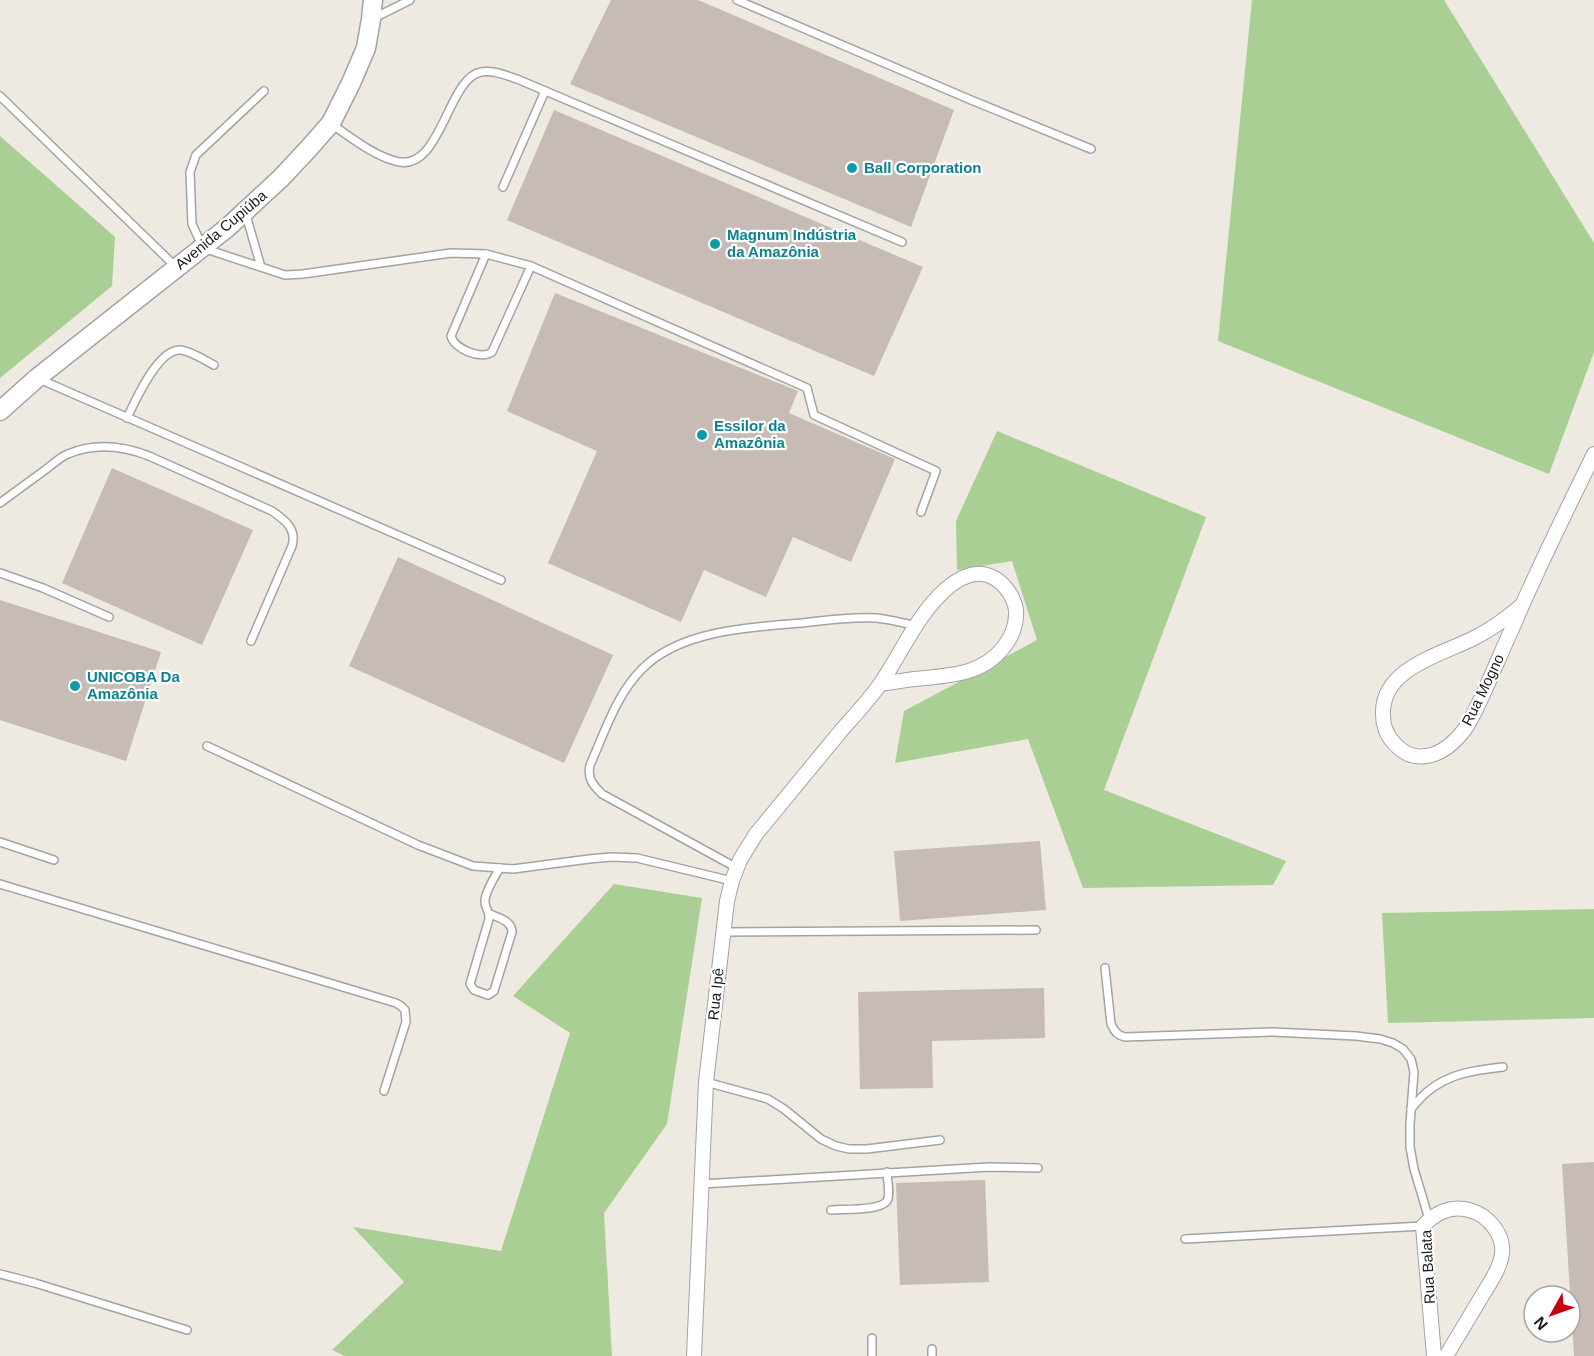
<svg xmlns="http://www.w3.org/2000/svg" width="1594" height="1356" font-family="Helvetica,sans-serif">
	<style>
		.forest { fill: #aacf94 }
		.building { fill: #c6bbb5 }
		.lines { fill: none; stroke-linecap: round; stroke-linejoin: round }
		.service-casing { stroke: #a3a3a3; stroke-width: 10 }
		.minor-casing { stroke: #a3a3a3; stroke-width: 16 }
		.tertiary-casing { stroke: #a3a3a3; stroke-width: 21 }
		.service { stroke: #fff; stroke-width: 7 }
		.minor { stroke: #fff; stroke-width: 14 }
		.tertiary { stroke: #fff; stroke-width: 18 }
		.culture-dot { fill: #0f9aa8; stroke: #fff; stroke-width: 2 }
		.labels { text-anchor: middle; stroke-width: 4.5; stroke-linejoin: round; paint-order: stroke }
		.culture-label { font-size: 15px; font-weight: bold; fill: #0d838f; stroke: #fff; text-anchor: start }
		.street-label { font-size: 15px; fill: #1c1c1c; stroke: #fff }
	</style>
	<rect width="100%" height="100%" fill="#eee9e1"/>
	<g class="forest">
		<polygon points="1252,0 1444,0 1594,243 1594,352 1549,474 1218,341"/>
		<polygon points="0,136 115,237 112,286 0,378"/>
		<polygon points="997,431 1206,517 1104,790 1286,861 1273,885 1083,888 1028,739 895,763 904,711 1037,640 1012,561 957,570 956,521"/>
		<polygon points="614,884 702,898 667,1124 604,1213 612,1356 345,1356 332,1350 404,1282 353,1227 501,1251 570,1033 513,996"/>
		<polygon points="1594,909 1594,1018 1388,1023 1382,913"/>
	</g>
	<g class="building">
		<polygon points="611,0 698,0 954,110 911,227 570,84"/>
		<polygon points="554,110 923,267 874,376 507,220"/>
		<polygon points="555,293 798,391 789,413 895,459 851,562 793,537 766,597 704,570 681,622 548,563 597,451 507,411"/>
		<polygon points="112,468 253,530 202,645 62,583"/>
		<polygon points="398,557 613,655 564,763 349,666"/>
		<polygon points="0,600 161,652 126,761 0,720"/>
		<polygon points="1040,841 1046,910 900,921 894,851"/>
		<polygon points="1044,988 1045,1038 932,1041 933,1088 860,1089 858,992"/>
		<polygon points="1594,1162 1594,1356 1574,1356 1562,1164"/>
		<polygon points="985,1180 989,1282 900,1285 896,1183"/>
	</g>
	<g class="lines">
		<defs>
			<g id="service">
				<polyline points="737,0 971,100 1091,149"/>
				<polyline points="374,18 410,0"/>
				<polyline points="264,91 196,155 190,172 192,224 203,248 285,275 303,274 451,253 486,254 531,266 807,388 814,415 936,471 921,512"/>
				<polyline points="0,96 175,266"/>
				<path d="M 331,124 C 351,137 371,154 395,161 C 441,175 447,78 481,72 C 493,70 505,75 517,79 L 902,242"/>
				<polyline points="503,187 545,91"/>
				<polyline points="246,215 261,267"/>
				<path d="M 486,254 L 451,336 C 454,349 481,360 492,352 L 531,266"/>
				<polyline points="39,379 501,580"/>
				<path d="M 127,418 C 135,401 158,349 180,350 C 189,350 206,361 214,365"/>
				<path d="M 0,503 C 15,492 30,481 45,470 C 52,465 60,457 68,454 C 94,443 123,446 149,456 L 272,511 C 285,520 297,529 292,546 L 251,641"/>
				<polyline points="0,573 43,588 109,617"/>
				<polyline points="207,746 418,845 473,866 513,869 589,859 611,857 637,858 732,881"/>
				<polyline points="0,842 54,860"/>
				<path d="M 737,868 L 602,794 C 593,785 587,779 590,765 C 605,732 616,695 642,669 C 680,630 751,627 802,623 C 826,620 851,617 876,618 C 889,619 903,623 916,626"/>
				<polyline points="0,884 396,1003 401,1006 405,1010 406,1022 384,1091"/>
				<path d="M 490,914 C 499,918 512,921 512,932 L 494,991 L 488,995 L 474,990 L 470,984 L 489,919 C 490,911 484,907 485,900 C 486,891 495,876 500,868"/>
				<polyline points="722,932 1036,930"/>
				<path d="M 1105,968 L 1111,1024 C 1115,1032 1117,1035 1125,1037 L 1273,1032 L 1356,1036 L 1380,1039 L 1393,1043 L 1403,1049 L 1411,1059 L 1414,1072 L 1410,1124 L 1410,1147 L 1414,1169 L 1429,1219"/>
				<polyline points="706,1082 768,1099 784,1109 821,1139 836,1146 849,1149 867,1149 940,1140"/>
				<path d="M 1411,1109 C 1416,1103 1421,1097 1427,1092 C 1449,1073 1476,1070 1503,1067"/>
				<polyline points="702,1184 989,1167 1038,1168"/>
				<path d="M 831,1210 C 843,1209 880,1211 887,1201 C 891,1194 887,1180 887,1172"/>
				<polyline points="1185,1239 1423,1226"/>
				<polyline points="0,1274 35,1283 187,1330"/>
				<polyline points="872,1356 872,1338"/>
				<polyline points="932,1356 932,1349"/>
			</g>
			<g id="minor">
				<path d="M 1522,605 C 1507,618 1492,629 1474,638 C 1441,655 1381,668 1383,715 C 1383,725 1387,736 1394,743 C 1403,753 1412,758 1426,756 C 1443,754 1455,742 1465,729 C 1471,721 1475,710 1480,701 C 1492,675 1503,648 1515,622 C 1539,565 1567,510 1594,454"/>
				<path d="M 694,1356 L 706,1082 L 727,901 L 732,881 L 740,860 L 756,834 C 784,800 812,766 840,732 C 854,716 869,700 881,683 C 901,653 918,614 945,590 C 957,579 975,569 990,576 C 1003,581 1014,596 1016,610 C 1017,625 1012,637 1003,648 C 983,673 955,675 925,678 C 910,679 895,682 880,684"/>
				<path d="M 1434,1356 L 1423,1226 C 1435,1213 1451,1205 1469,1210 C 1489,1215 1507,1237 1501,1259 C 1498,1272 1489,1284 1482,1296 C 1470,1316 1458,1336 1446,1356"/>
			</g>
			<polyline id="tertiary" points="0,411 37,378 227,228 281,178 310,147 331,123 351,83 366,48 371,19 373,0"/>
		</defs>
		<use href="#service" class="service-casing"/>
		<use href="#minor" class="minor-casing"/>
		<use href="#tertiary" class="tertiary-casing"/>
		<use href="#service" class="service"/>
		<use href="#minor" class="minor"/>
		<use href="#tertiary" class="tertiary"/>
	</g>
	<g class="culture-dot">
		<circle cx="852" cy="168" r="6"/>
		<circle cx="715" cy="244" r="6"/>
		<circle cx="702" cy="435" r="6"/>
		<circle cx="75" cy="686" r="6"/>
	</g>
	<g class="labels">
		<g class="culture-label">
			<text x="864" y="173">Ball Corporation</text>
			<text x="727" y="240">Magnum Indústria<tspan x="727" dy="17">da Amazônia</tspan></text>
			<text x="714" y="431">Essilor da<tspan x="714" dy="17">Amazônia</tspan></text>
			<text x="87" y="682">UNICOBA Da<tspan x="87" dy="17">Amazônia</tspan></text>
		</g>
		<g class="street-label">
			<text transform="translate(221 230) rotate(-40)" y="5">Avenida Cupiúba</text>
			<text transform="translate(1483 690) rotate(-64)" y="5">Rua Mogno</text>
			<text transform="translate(716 994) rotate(-84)" y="5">Rua Ipê</text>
			<text transform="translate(1428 1267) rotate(-93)" y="5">Rua Balata</text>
		</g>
	</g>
	<g transform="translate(1552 1314) rotate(230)"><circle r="28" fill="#ffffff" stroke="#a4a4a4" stroke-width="1.5"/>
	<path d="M0-4.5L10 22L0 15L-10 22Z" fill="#c9000e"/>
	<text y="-9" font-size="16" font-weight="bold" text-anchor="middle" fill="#1c1c1c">N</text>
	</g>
</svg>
